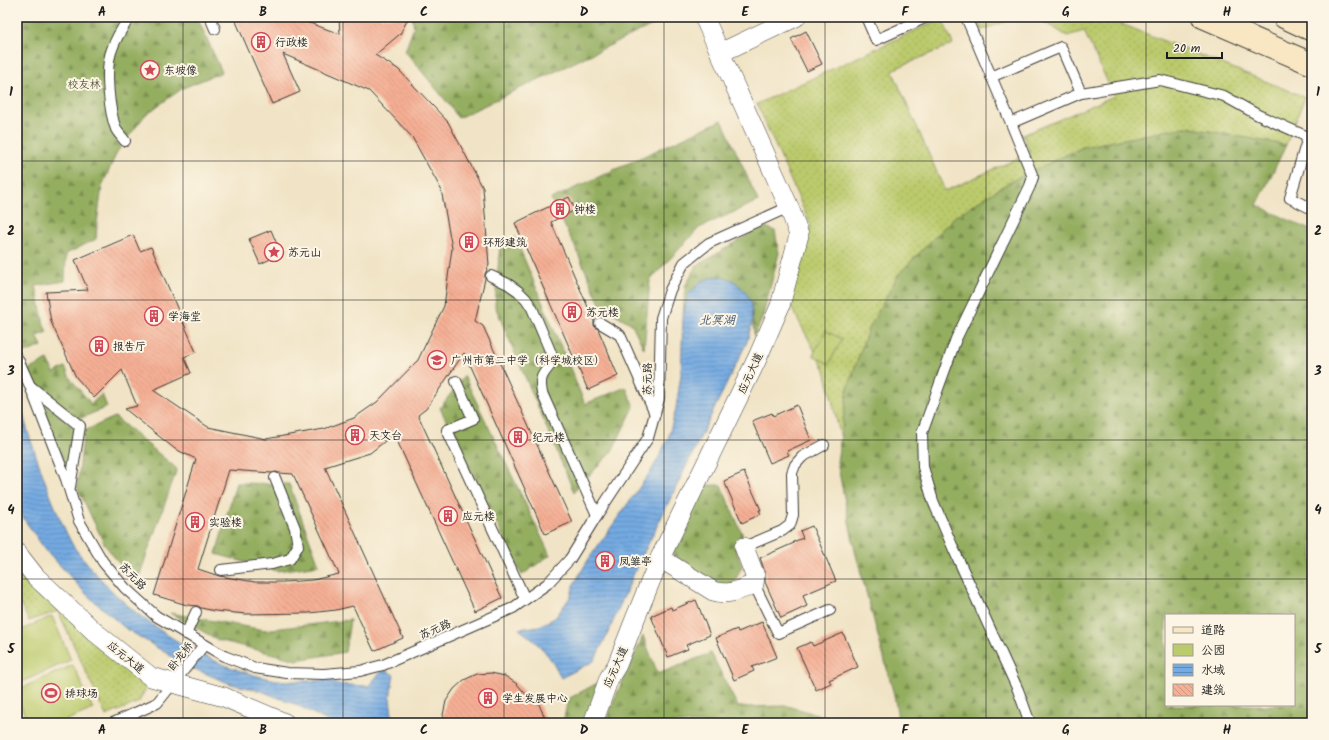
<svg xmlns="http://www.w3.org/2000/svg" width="1329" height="740" font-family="Kalam,'LXGW WenKai TC',sans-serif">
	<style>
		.grass { fill: url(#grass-dots); stroke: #6c7344 }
		.forest { fill: url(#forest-firs); stroke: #58653e; fill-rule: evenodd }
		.park { fill: #bbca6c; stroke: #6c7344 }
		.water { fill: url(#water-rules); stroke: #48637f }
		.building { fill: url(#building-back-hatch); fill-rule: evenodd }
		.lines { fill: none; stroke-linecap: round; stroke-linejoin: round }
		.lane-casing { stroke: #3c3a36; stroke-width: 12 }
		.street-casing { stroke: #3c3a36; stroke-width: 20 }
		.secondary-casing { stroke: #3c3a36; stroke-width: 24 }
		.lane { stroke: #fff; stroke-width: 10 }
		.street { stroke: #fff; stroke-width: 19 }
		.secondary { stroke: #f9e7c3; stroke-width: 22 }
		.grid { fill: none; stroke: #1c1c1c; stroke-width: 1; stroke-opacity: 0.55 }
		.labels { text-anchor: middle; stroke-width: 4; stroke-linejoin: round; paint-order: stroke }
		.poi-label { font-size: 11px; fill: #1c1c1c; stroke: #fcf5e5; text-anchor: start }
		.park-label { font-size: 11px; fill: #545938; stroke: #fcf5e5 }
		.street-label { font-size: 11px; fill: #1c1c1c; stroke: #fcf5e5 }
		.water-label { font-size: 12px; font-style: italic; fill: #40556b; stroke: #fcf5e5 }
		.neatline { fill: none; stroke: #1c1c1c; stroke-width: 1.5 }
		.grid-label { font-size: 13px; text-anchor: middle; font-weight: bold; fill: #1c1c1c }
	</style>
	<defs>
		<pattern id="grass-dots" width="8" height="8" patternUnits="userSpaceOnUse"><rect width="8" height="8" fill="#bbca6c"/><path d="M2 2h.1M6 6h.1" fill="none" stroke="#a0ad5d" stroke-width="1.8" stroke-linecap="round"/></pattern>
		<pattern id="forest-firs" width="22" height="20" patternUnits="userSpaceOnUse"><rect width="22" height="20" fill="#94ae60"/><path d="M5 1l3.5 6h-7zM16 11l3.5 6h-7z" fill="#788d4e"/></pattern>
		<pattern id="water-rules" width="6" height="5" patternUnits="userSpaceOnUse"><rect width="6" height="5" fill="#75aae2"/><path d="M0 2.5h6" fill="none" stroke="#5f8ab6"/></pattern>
		<pattern id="building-back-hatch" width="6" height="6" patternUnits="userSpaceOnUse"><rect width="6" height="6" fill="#f5af94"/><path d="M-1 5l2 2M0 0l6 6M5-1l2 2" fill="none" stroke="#d1967f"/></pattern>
	</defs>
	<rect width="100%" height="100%" fill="#fcf5e5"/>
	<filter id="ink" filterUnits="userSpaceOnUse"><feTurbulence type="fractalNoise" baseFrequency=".025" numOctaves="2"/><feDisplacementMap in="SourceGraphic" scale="8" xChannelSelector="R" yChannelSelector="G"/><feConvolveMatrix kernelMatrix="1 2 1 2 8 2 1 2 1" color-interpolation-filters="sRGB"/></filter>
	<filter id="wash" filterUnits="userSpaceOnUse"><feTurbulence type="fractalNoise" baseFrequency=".012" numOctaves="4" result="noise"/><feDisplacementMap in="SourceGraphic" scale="16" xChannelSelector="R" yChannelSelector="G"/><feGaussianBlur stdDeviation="0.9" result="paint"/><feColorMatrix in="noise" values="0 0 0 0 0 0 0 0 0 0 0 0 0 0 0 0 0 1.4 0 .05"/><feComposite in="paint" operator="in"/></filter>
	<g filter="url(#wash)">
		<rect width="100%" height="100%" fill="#f1e4c6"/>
		<g class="grass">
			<polygon points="976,17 1019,17 982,30"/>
			<polygon points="1036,17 1104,17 1305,97 1286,145 1186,127 1083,147 1010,182 954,217 848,388 841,439 825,370 788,301 811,226 757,104 942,18 953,44 892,70 945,191 1030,153 1023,135 1114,96 1084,31 1067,36"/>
			<polygon points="17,563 142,677 146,688 139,702 106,716 58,611 29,621 17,598"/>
		</g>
		<g class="forest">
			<polygon points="27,17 197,17 222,72 183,88 145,115 117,152 102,186 97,223 96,239 66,254 65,281 36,286 44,325 47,332 37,336 42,346 22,354 17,342 17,24"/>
			<polygon points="412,17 669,17 458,118 451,107 405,51 414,27"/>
			<polygon points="722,120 758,201 699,228 650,280 644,349 632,324 601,306 576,249 551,199"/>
			<path d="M 1186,127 L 1286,145 L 1257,205 L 1312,231 L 1312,723 L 898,723 L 897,712 L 894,695 L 855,551 L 837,462 L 848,388 L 867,332 L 898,275 L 954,217 L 1010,182 L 1083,147 ZM 1166,615 L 1294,615 L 1294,705 L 1166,705 Z"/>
			<polygon points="763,226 775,231 779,253 762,319 754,336 751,302 688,295 683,316 685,286 696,266"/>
			<polygon points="515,237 585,404 626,387 634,407 612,451 574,492 495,306 500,244"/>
			<polygon points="48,360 54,373 65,367 70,378 91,404 102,394 107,407 79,419 33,382 28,370"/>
			<polygon points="464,376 550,555 522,575 440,408"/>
			<polygon points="36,396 75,429 67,474"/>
			<polygon points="115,417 177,469 136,585 105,545 77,487 84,431"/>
			<polygon points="236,483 289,484 319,565 277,571 216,554"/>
			<polygon points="703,485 721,485 744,538 734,544 742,566 733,585 722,586 672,555"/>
			<polygon points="170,613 264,630 350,620 345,652 297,660 218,640"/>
			<polygon points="643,636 658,674 711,653 738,707 788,706 823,716 841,723 606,723 614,700"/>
			<polygon points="603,680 587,723 563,723 568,699"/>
		</g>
		<g class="park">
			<polygon points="826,331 842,339 829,364 813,355"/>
			<polygon points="52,616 71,660 17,684 17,632"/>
			<polygon points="73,665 93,709 60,723 28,723 17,697 17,690"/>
		</g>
		<g class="water">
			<path d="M 717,276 L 733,280 L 744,290 L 751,302 L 752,322 L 747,342 L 635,571 L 608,633 L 594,661 L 561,678 C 551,655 539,644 519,629 L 539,626 L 555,618 L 571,596 L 574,584 L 588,560 L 653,468 L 668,439 L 676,408 L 681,374 L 683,316 L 688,295 L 701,281 Z"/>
			<path d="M 17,394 C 22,406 24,420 28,432 C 41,470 53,507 71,542 C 75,550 82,557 88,564 C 129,617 200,663 266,678 C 289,683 312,681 335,679 L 333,684 L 368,686 L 384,669 L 394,675 L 390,698 L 393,723 L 331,723 L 297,705 L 261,691 L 231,684 L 187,666 L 125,628 L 87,595 L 44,548 L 17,509 Z"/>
		</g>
		<g id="blocks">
			<g class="building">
				<path d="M 234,17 L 293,17 L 340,34 L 339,17 L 409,17 L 400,34 L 375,55 L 398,69 L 448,122 L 483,188 L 489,265 L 485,274 L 485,279 L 475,321 L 483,326 L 572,522 L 545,534 L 464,353 L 426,409 L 418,415 L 502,598 L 475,611 L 394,434 L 370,453 L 325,467 L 403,638 L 374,651 L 353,606 L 336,610 L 309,613 L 246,614 L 215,611 L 201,608 L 198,606 L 187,605 L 154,595 L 196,459 L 175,449 L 125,409 L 137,406 L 122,370 L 94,398 L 76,377 L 51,322 L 46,292 L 88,290 L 75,260 L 133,235 L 140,251 L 151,247 L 196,352 L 184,357 L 191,373 L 153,390 L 208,427 L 266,439 L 324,429 L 354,418 L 377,402 L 418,360 L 444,306 L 452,248 L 441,189 L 437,182 L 412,137 L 369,91 L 283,54 L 300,92 L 272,104 ZM 229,470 L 272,473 L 276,472 L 279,473 L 293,474 L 339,574 L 313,580 L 283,582 L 255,582 L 219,576 L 198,569 Z"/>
				<polygon points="806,31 822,64 807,71 791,39"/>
				<polygon points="569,197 575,210 551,222 594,321 594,326 598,329 618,376 588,390 515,223"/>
				<polygon points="271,230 281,254 260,264 249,239"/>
				<polygon points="797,405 811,440 787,451 789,455 770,463 752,421 772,413 773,416"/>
				<polygon points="744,472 761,510 759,510 761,514 742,523 724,481"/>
				<polygon points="812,526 836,581 803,595 807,606 781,618 765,582 765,572 760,558 794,543 793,542 803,538 800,531"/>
				<polygon points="696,600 710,635 686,645 688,649 668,657 651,616 671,607 672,610"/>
				<polygon points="762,622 777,657 752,667 754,671 734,680 716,638 737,629 738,632"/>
				<polygon points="843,633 858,667 829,680 831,683 816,690 797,648 811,642 813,646"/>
				<polygon points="491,673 505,676 517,684 534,704 538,702 547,723 444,723 443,715 446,701 454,689 464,680 477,674"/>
			</g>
		</g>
	</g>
	<g filter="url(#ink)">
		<use href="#blocks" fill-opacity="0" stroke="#3c3a36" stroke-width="1"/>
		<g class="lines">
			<defs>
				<g id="lane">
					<polyline points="210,17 215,29"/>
					<polyline points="866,17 876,40 927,17"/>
					<polyline points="966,17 1011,123 1081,93 1061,47 991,77"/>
					<polyline points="1081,93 1160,80 1224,96 1258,115 1308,137 1290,198 1312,209"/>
					<polyline points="1011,123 1033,177 1030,186 1015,217 956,339 922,433 923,467 933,501 954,550 1018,690 1030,723"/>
					<path d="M 125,141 C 122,137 118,133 116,129 C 109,111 105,70 111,52 C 115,39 122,28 130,17"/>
					<path d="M 491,276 L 508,284 L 518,291 L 526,299 L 532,308 L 551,353 L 552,363 C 542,375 539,377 542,393 L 597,515"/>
					<polyline points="600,323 620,335 655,414"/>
					<polyline points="17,357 30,386 66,479 79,521 103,562 125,588 156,616 224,656 255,668 287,673 324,674 360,671 383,665 513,608 547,584 570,559 597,515 648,438 659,399 661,318 670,290 684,263 709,243 789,207"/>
					<polyline points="456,381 473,419 447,430 525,599"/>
					<polyline points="30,386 80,426 70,487"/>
					<polyline points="744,547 782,531 790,525 793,515 792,473 795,465 802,457 824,445"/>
					<polyline points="221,570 272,564 290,559 298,546 295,528 275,478"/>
					<polyline points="754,584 778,633 830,610"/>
					<polyline points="186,634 196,612"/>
					<polyline points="113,723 157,703 204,645"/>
				</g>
				<g id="street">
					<polyline points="720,53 796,17"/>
					<polyline points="17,553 35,576 96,633 151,677 224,697 285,723"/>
					<path d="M 660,558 L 713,591 C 728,596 740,590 754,584 L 755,576 L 744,547"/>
					<polyline points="593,723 609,678 617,665 635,619 660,558 757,359 780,306 799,235 789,207 704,17"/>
				</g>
				<g id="secondary">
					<polyline points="1203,17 1312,64"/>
					<polyline points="1284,17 1312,30"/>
				</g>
			</defs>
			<use href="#lane" class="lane-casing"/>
			<use href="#street" class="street-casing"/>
			<use href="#secondary" class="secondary-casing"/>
			<use href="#lane" class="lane"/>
			<use href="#street" class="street"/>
			<use href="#secondary" class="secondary"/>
		</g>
	</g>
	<path class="grid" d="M 183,17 L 183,723M 343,17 L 343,723M 504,17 L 504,723M 664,17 L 664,723M 825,17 L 825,723M 986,17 L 986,723M 1146,17 L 1146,723M 17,161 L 1312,161M 17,300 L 1312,300M 17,440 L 1312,440M 17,579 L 1312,579"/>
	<defs>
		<symbol id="building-ring" viewBox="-11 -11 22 22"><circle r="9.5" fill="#fcf5e5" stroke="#d1495b" stroke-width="1.5"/><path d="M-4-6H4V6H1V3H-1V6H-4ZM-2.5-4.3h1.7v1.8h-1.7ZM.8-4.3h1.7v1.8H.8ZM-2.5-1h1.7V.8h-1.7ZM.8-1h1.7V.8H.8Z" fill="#d1495b"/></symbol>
		<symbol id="sight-ring" viewBox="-11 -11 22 22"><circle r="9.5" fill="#fcf5e5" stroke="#d1495b" stroke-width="1.5"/><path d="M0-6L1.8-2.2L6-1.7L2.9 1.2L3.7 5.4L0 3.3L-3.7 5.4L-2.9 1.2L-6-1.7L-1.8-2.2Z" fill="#d1495b"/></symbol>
		<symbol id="school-ring" viewBox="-11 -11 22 22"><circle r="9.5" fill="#fcf5e5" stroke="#d1495b" stroke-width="1.5"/><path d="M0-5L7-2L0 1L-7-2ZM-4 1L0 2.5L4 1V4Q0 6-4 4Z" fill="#d1495b"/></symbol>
		<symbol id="stadium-ring" viewBox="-11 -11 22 22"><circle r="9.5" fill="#fcf5e5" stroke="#d1495b" stroke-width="1.5"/><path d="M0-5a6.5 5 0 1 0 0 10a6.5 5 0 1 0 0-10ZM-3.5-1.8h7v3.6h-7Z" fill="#d1495b"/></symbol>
	</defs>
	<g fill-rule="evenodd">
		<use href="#building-ring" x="250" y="31" width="22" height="22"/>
		<use href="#sight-ring" x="139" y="59" width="22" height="22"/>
		<use href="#building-ring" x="549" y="198" width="22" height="22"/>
		<use href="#building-ring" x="458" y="231" width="22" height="22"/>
		<use href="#sight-ring" x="263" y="241" width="22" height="22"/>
		<use href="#building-ring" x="561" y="301" width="22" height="22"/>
		<use href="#building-ring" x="143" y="305" width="22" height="22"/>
		<use href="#building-ring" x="88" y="335" width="22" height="22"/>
		<use href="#school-ring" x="426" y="349" width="22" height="22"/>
		<use href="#building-ring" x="344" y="424" width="22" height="22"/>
		<use href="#building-ring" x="507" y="426" width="22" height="22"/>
		<use href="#building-ring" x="437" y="505" width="22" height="22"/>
		<use href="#building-ring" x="184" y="511" width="22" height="22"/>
		<use href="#building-ring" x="594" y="550" width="22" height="22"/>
		<use href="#stadium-ring" x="40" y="682" width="22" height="22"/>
		<use href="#building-ring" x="477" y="687" width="22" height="22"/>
	</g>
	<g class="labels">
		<g class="poi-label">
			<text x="275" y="46">行政楼</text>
			<text x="164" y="74">东坡像</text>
			<text x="574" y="213">钟楼</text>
			<text x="483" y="246">环形建筑</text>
			<text x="288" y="256">苏元山</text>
			<text x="586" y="316">苏元楼</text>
			<text x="168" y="320">学海堂</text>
			<text x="113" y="350">报告厅</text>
			<text x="451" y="364">广州市第二中学（科学城校区）</text>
			<text x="369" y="439">天文台</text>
			<text x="532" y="441">纪元楼</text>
			<text x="462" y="520">应元楼</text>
			<text x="209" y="526">实验楼</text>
			<text x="619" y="565">凤雏亭</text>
			<text x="65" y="697">排球场</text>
			<text x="502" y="702">学生发展中心</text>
		</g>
		<g class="park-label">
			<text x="84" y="88">校友林</text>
		</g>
		<g class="street-label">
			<text transform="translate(750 373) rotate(-65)" y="4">应元大道</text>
			<text transform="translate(647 379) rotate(-89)" y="4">苏元路</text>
			<text transform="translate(133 576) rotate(46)" y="4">苏元路</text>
			<text transform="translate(435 629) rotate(-24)" y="4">苏元路</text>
			<text transform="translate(180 656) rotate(-52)" y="4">卧龙桥</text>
			<text transform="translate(126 657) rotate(39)" y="4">应元大道</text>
			<text transform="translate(615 667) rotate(-66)" y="4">应元大道</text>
		</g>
		<g class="water-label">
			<text x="717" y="324">北冥湖</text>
		</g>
	</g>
	<rect width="1329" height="740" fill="none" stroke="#fcf5e5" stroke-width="44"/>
	<rect x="1165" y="614" width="130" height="92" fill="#fcf5e5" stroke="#a29e95"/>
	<rect x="1173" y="627" width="20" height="6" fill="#f9e7c3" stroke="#a29e95"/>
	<text x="1201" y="634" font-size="12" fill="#1c1c1c">道路</text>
	<rect x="1173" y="644" width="20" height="12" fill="#bbca6c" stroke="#a29e95"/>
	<text x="1201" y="654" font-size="12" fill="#1c1c1c">公园</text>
	<rect x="1173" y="664" width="20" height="12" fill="url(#water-rules)" stroke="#a29e95"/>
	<text x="1201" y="674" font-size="12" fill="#1c1c1c">水域</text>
	<rect x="1173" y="684" width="20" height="12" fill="url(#building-back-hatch)" stroke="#a29e95"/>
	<text x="1201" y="694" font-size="12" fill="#1c1c1c">建筑</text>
	<path d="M1167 52v6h55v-6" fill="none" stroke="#1c1c1c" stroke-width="2"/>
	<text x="1173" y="52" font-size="12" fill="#1c1c1c" stroke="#fcf5e5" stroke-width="3" paint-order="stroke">20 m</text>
	<rect x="22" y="22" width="1285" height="696" class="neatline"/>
	<g class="grid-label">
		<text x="102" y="16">A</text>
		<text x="263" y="16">B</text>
		<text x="424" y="16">C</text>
		<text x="584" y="16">D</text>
		<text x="745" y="16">E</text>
		<text x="905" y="16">F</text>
		<text x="1066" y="16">G</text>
		<text x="1227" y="16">H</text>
		<text x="11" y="96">1</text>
		<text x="1318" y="96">1</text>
		<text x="11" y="235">2</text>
		<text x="1318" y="235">2</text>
		<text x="11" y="375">3</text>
		<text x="1318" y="375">3</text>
		<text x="11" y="514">4</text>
		<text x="1318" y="514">4</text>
		<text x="11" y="653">5</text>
		<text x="1318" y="653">5</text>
		<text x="102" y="734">A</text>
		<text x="263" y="734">B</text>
		<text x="424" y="734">C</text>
		<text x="584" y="734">D</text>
		<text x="745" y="734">E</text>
		<text x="905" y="734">F</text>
		<text x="1066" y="734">G</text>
		<text x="1227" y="734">H</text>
	</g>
</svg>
